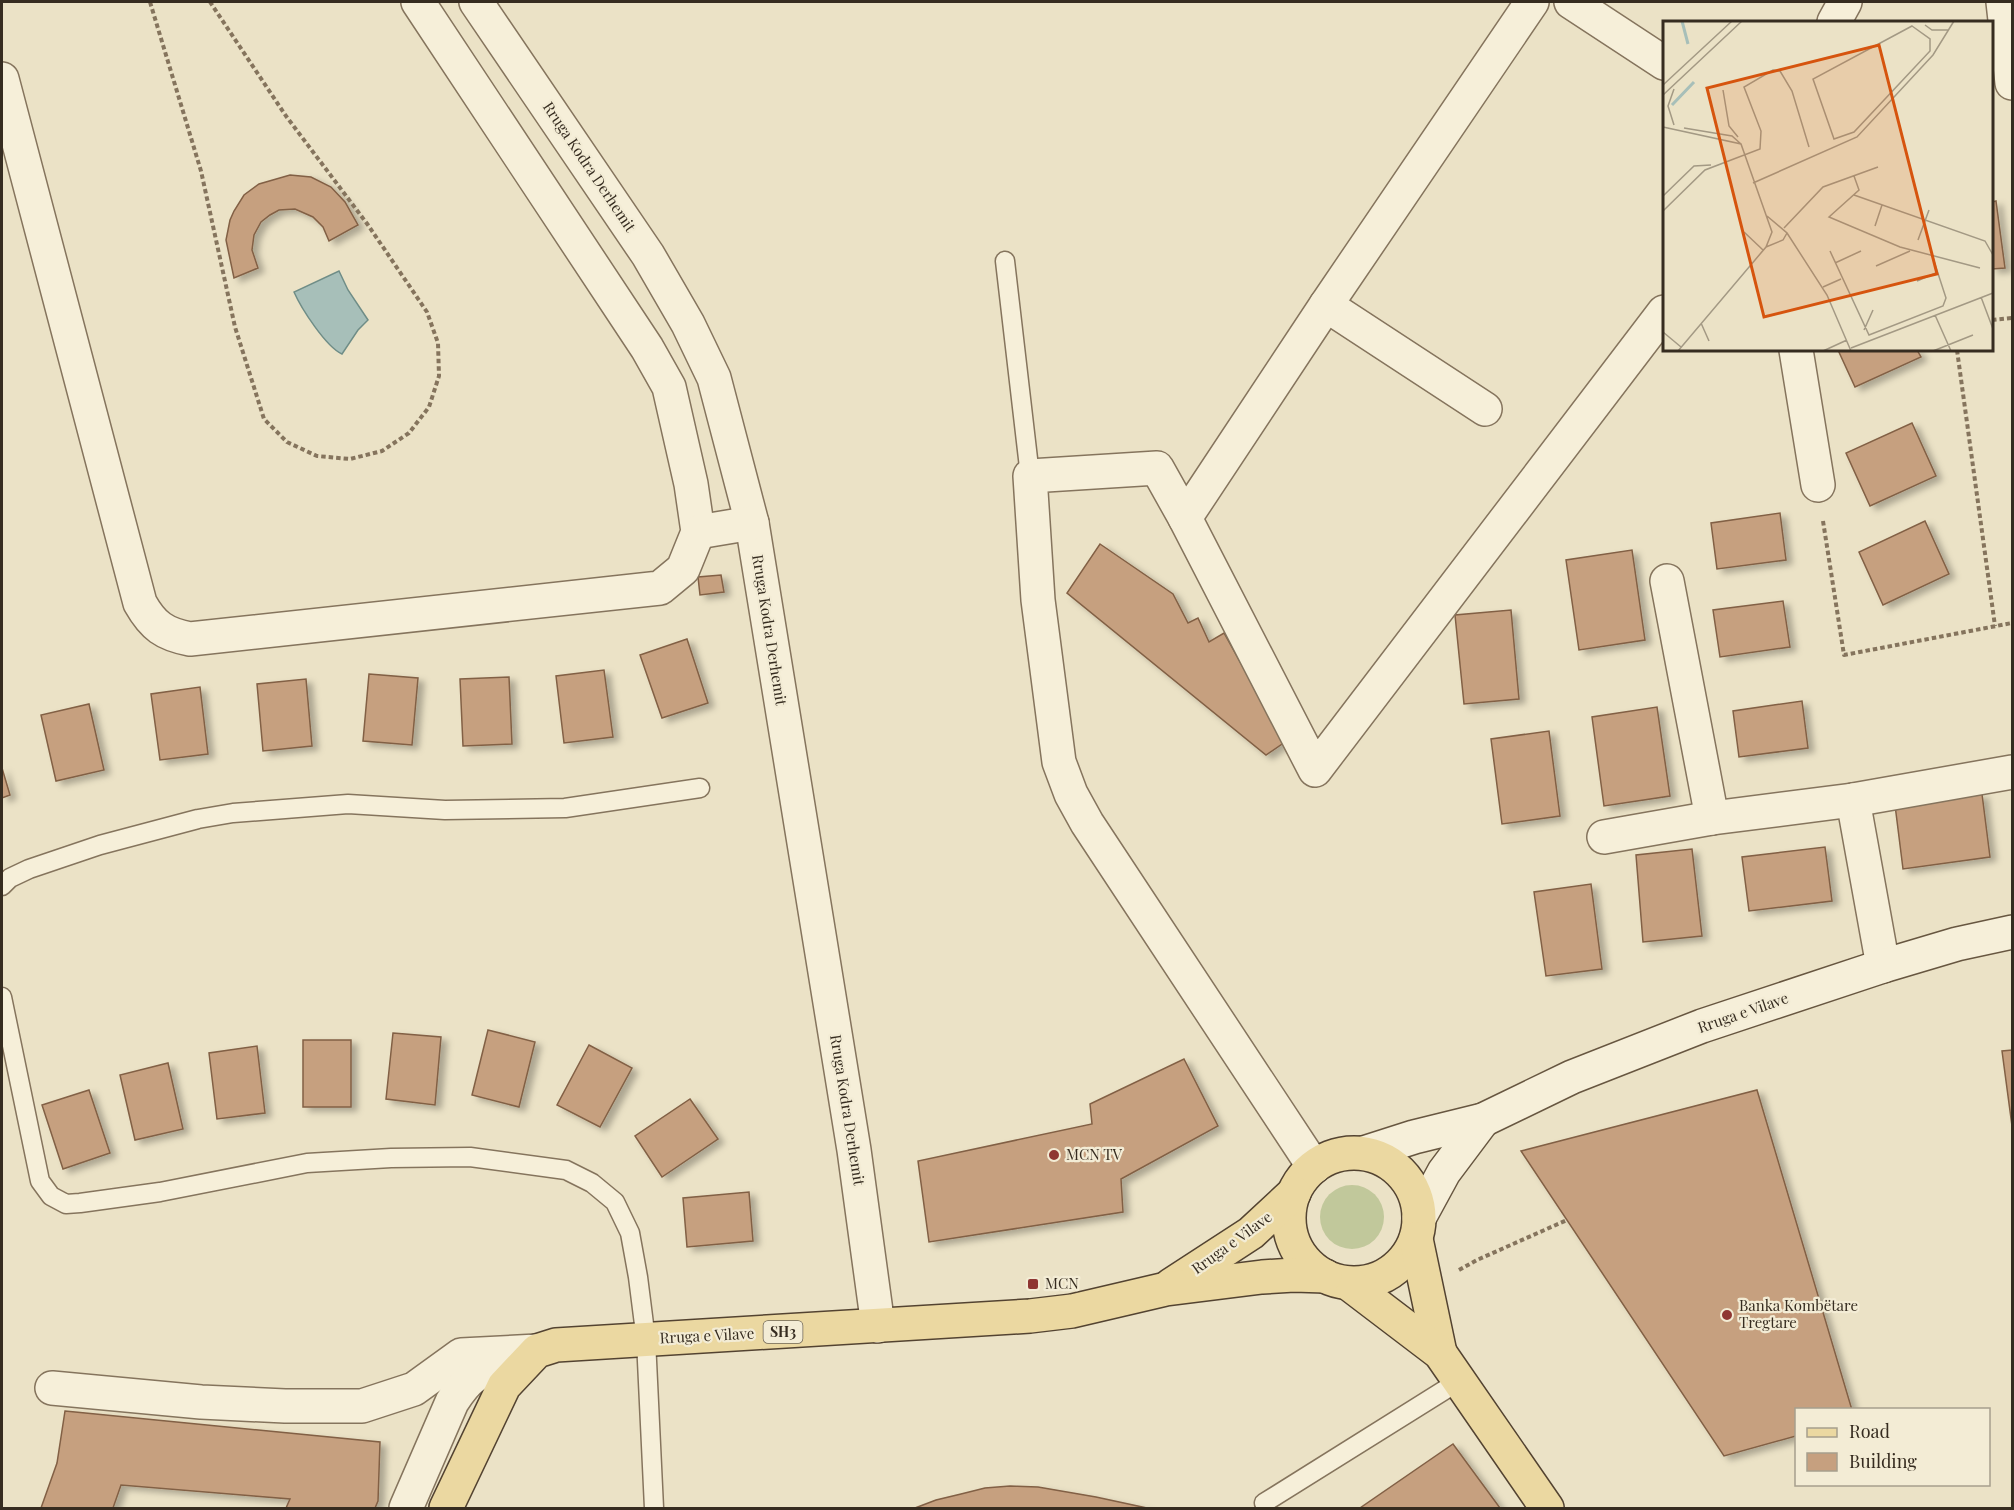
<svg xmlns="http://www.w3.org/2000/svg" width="2014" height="1510" font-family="'Playfair Display',serif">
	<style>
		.green { fill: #c1c89b }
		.water { fill: #a7bfb9; stroke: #6f8d87; stroke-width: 1.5 }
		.building { fill: #c6a07f; stroke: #826045; stroke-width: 1.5; filter: url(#shadow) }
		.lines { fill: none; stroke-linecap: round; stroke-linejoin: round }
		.lane-casing { stroke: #85745d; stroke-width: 21 }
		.street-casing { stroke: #85745d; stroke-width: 36 }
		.secondary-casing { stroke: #675640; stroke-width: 36 }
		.primary-casing { stroke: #534331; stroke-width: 36 }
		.path { stroke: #85745d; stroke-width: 4; stroke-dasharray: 4.5 3; stroke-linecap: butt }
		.lane { stroke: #f6efd9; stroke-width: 18 }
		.street { stroke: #f6efd9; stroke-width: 33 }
		.secondary { stroke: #f6efd9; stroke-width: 33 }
		.primary { stroke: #ebd8a1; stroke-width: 33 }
		.poi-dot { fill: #8f3632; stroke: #f3ecd5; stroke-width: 2 }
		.labels { text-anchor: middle; stroke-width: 4.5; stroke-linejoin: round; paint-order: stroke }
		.shield { fill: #f3ecd5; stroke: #6f6656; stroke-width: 1.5 }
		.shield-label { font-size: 14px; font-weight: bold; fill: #362c20 }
		.street-label { font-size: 15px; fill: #362c20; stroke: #f3ecd5 }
		.poi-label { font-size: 15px; fill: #362c20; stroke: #f3ecd5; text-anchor: start }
		.inset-river { fill: none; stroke: #a7bfb9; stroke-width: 3 }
		.inset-road { fill: none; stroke: #a39984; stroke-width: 1.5 }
		.view { fill: #d6540e; fill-opacity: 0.15; stroke: #d6540e; stroke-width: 3 }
		.inset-edge { fill: none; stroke: #362c20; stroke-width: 3 }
	</style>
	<defs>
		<filter id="shadow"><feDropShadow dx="6" dy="4" stdDeviation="3" flood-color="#0004"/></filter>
	</defs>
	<rect width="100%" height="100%" fill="#ebe2c6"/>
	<circle class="green" cx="1352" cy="1217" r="32"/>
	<path class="water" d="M 339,271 L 348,290 L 368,320 L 358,330 L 342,354 C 326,347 301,308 294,292 Z"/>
	<g class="building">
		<polygon points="290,175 311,177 331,187 345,202 358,225 329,241 323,227 313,217 295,209 279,210 270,215 261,222 254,235 252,250 258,268 234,278 226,240 230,220 234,211 244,195 259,184"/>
		<polygon points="1996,201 2005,268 1992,269 1992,202"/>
		<polygon points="1838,350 1917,350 1921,357 1855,387"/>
		<polygon points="1912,423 1936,476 1870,506 1846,453"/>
		<polygon points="1780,513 1786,560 1717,569 1711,523"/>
		<polygon points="1925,521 1949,574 1883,605 1859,552"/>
		<polygon points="1100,544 1173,594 1188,623 1198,618 1209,642 1224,633 1285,742 1266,755 1067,593"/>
		<polygon points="1632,550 1645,640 1579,650 1566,560"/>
		<polygon points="721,575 724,592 700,595 698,577"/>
		<polygon points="1783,601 1790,647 1720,657 1713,610"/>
		<polygon points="1511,610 1519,699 1464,704 1455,615"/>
		<polygon points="687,639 708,703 662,718 640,655"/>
		<polygon points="604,670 613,737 564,743 556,676"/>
		<polygon points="369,674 418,678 412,745 363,741"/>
		<polygon points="509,677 512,744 463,746 460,679"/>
		<polygon points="306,679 312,746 263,751 257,684"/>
		<polygon points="200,687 208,754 160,760 151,694"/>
		<polygon points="1802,701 1808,748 1739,757 1733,711"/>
		<polygon points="89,704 104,770 56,781 41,715"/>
		<polygon points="1657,707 1670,796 1604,806 1592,717"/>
		<polygon points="1549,731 1560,816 1502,824 1491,739"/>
		<polygon points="2,768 10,795 2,798"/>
		<polygon points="1982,794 1990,857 1903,869 1895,805"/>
		<polygon points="1825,847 1832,901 1749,911 1742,857"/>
		<polygon points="1692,849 1702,936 1643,942 1636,855"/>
		<polygon points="1591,884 1602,969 1546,976 1534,892"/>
		<polygon points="488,1030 535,1042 519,1107 472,1095"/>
		<polygon points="393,1033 441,1037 435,1105 386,1099"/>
		<rect x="303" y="1040" width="48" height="67"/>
		<polygon points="589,1045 632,1068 600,1127 557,1105"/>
		<polygon points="257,1046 265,1113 217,1119 209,1053"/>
		<polygon points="2012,1050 2012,1126 2002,1051"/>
		<polygon points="1184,1059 1218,1126 1121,1179 1123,1212 929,1242 918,1161 1092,1124 1090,1104"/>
		<polygon points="168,1063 183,1129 135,1140 120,1075"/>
		<polygon points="89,1090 110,1153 63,1169 42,1105"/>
		<polygon points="1757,1090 1852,1410 1796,1410 1796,1436 1724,1456 1521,1151"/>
		<polygon points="690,1099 718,1139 662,1177 635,1136"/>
		<polygon points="749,1192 753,1241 687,1247 683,1198"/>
		<polygon points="65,1411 380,1442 378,1501 375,1508 286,1508 290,1499 121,1485 113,1508 41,1508 57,1463"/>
		<polygon points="1453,1444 1500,1508 1360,1508"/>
		<polygon points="1010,1486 1038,1487 1096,1497 1147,1508 915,1508 936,1500 961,1494 985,1488"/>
	</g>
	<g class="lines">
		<defs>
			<g id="lane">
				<polyline points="1005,261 1030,476"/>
				<polyline points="2,886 10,878 29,869 100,845 198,819 233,813 348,804 445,810 565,808 700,788"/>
				<polyline points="2,997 40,1181 51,1196 66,1204 80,1203 160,1192 307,1163 391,1158 470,1157 566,1170 592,1183 615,1202 630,1233 638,1277 646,1340 654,1508"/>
				<polyline points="1264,1503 1459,1381"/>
			</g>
			<g id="street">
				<polyline points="476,2 648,255 688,324 714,378 752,523 854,1150 878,1326"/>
				<polyline points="1571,2 1664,63"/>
				<polyline points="2003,2 2012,83"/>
				<polyline points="1834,22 1845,2"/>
				<path d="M 2,79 L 140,603 C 153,626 164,634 190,639 L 660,588 L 683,569 L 698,532 L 691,484 L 669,387 L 647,348 L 418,2"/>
				<polyline points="1326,305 1485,409"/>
				<polyline points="1796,350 1818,485"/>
				<polyline points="1185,518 1326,305 1532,2"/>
				<polyline points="698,532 752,523"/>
				<polyline points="1667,581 1712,818"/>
				<polyline points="1853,800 1883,966"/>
				<polyline points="1604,837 1712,818 1853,800 2012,772"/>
				<polyline points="1314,1167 1087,823 1071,794 1059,762 1038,600 1030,476 1157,468 1185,518 1315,770 1664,312"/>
				<polyline points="52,1388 201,1402 285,1406 362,1406 414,1389 461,1355 537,1351"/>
				<path d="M 406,1508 L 452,1402 C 471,1372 481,1371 513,1359"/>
			</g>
			<g id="secondary">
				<polyline points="1364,1153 1414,1137 1483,1120 1572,1077 1702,1026 1883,966 1957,944 2012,932"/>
				<polyline points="1419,1218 1444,1172 1483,1120"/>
			</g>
			<g id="primary">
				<circle cx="1354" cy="1218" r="65"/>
				<polyline points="1416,1239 1440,1353"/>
				<polyline points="1348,1283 1440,1353 1547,1508"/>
				<polyline points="1171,1285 1251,1233 1294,1193"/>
				<polyline points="446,1508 504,1386 537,1351 556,1345 1030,1316 1072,1311 1166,1289 1262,1277 1294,1275 1325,1276"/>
			</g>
		</defs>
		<use href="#lane" class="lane-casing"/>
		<use href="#street" class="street-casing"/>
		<use href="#secondary" class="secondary-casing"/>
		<use href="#primary" class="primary-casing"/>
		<g class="path">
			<polyline points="150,2 201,171 235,327 264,419 287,442 317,456 350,459 382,451 409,433 429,407 439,376 438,343 427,312 368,225 286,116 210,2"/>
			<polyline points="1992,320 2012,318"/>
			<polyline points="1957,350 1995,626"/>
			<polyline points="1823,521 1844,655 2012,623"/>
			<polyline points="1459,1270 1477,1260 1567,1220"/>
		</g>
		<use href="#lane" class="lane"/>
		<use href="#street" class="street"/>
		<use href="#secondary" class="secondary"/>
		<use href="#primary" class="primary"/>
	</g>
	<g class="poi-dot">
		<circle cx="1054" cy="1155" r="6"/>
		<rect x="1027" y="1278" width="12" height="12" rx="3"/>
		<circle cx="1727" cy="1315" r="6"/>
	</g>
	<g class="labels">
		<rect class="shield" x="763.5" y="1321" width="39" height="22" rx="4.5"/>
		<g class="shield-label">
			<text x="783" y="1337">SH3</text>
		</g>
		<g class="street-label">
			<text transform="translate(589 167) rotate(56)" y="5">Rruga Kodra Derhemit</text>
			<text transform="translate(769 630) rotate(81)" y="5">Rruga Kodra Derhemit</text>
			<text transform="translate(1743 1013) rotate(-19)" y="5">Rruga e Vilave</text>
			<text transform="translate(847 1110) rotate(81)" y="5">Rruga Kodra Derhemit</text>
			<text transform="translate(1232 1243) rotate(-36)" y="5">Rruga e Vilave</text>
			<text transform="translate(707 1336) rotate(-3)" y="5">Rruga e Vilave</text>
		</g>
		<g class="poi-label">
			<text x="1066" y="1160">MCN TV</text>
			<text x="1045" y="1289">MCN</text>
			<text x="1739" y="1311">Banka Kombëtare<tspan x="1739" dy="17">Tregtare</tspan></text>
		</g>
	</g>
	<g transform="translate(1663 21)">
		<rect width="330" height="330" fill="#ebe2c6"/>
		<path class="inset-river" d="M 19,0 L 25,23M 9,84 L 31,61"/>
		<path class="inset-road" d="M 262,4 L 269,9 L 286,9M 249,5 L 267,18 L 267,30 L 191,111 L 171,118 L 150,58 ZM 0,64 L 69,0M 11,68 L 5,85 L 11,104M 60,69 L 66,105 L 75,116M 0,74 L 79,0M 0,106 L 78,123 L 109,211 L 103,226 L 15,330M 21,107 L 69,115 L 78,123M 191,155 L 196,169 L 166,196 L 237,226 L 317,247M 90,162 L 194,116 L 270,34 L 291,0M 191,174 L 322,220 L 330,234M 0,175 L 31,145 L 48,144M 0,190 L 42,149 L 97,128 L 98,110 L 81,66 L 110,49 L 117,50 L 129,70 L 146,126M 212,205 L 219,184M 121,207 L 160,166 L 215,146M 81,211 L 100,229M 124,212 L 164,274 L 188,330M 255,219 L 266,189M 103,226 L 120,219 L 124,212 L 104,195M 167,230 L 206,314 L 280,285 L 283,277 L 269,234M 172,242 L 198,230M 213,245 L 247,230M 254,260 L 275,251M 160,266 L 178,258M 318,276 L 330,308M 272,294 L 288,330M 38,302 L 46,320M 201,309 L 210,289M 0,311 L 18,326M 188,327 L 330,272M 160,330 L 184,319M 270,330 L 310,314"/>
		<path class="view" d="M 216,24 L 274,253 L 101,296 L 44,67 Z"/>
		<rect width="330" height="330" class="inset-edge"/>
	</g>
	<rect width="2014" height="1510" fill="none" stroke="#362c20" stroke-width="6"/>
	<rect x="1795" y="1408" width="195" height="78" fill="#f3ecd5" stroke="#a79f8d" stroke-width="1.5"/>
	<rect x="1807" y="1428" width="30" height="9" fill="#ebd8a1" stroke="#a79f8d" stroke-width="1.5"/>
	<text x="1849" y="1438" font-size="18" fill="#362c20">Road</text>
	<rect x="1807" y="1453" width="30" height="18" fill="#c6a07f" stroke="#a79f8d" stroke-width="1.5"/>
	<text x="1849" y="1468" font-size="18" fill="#362c20">Building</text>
</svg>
